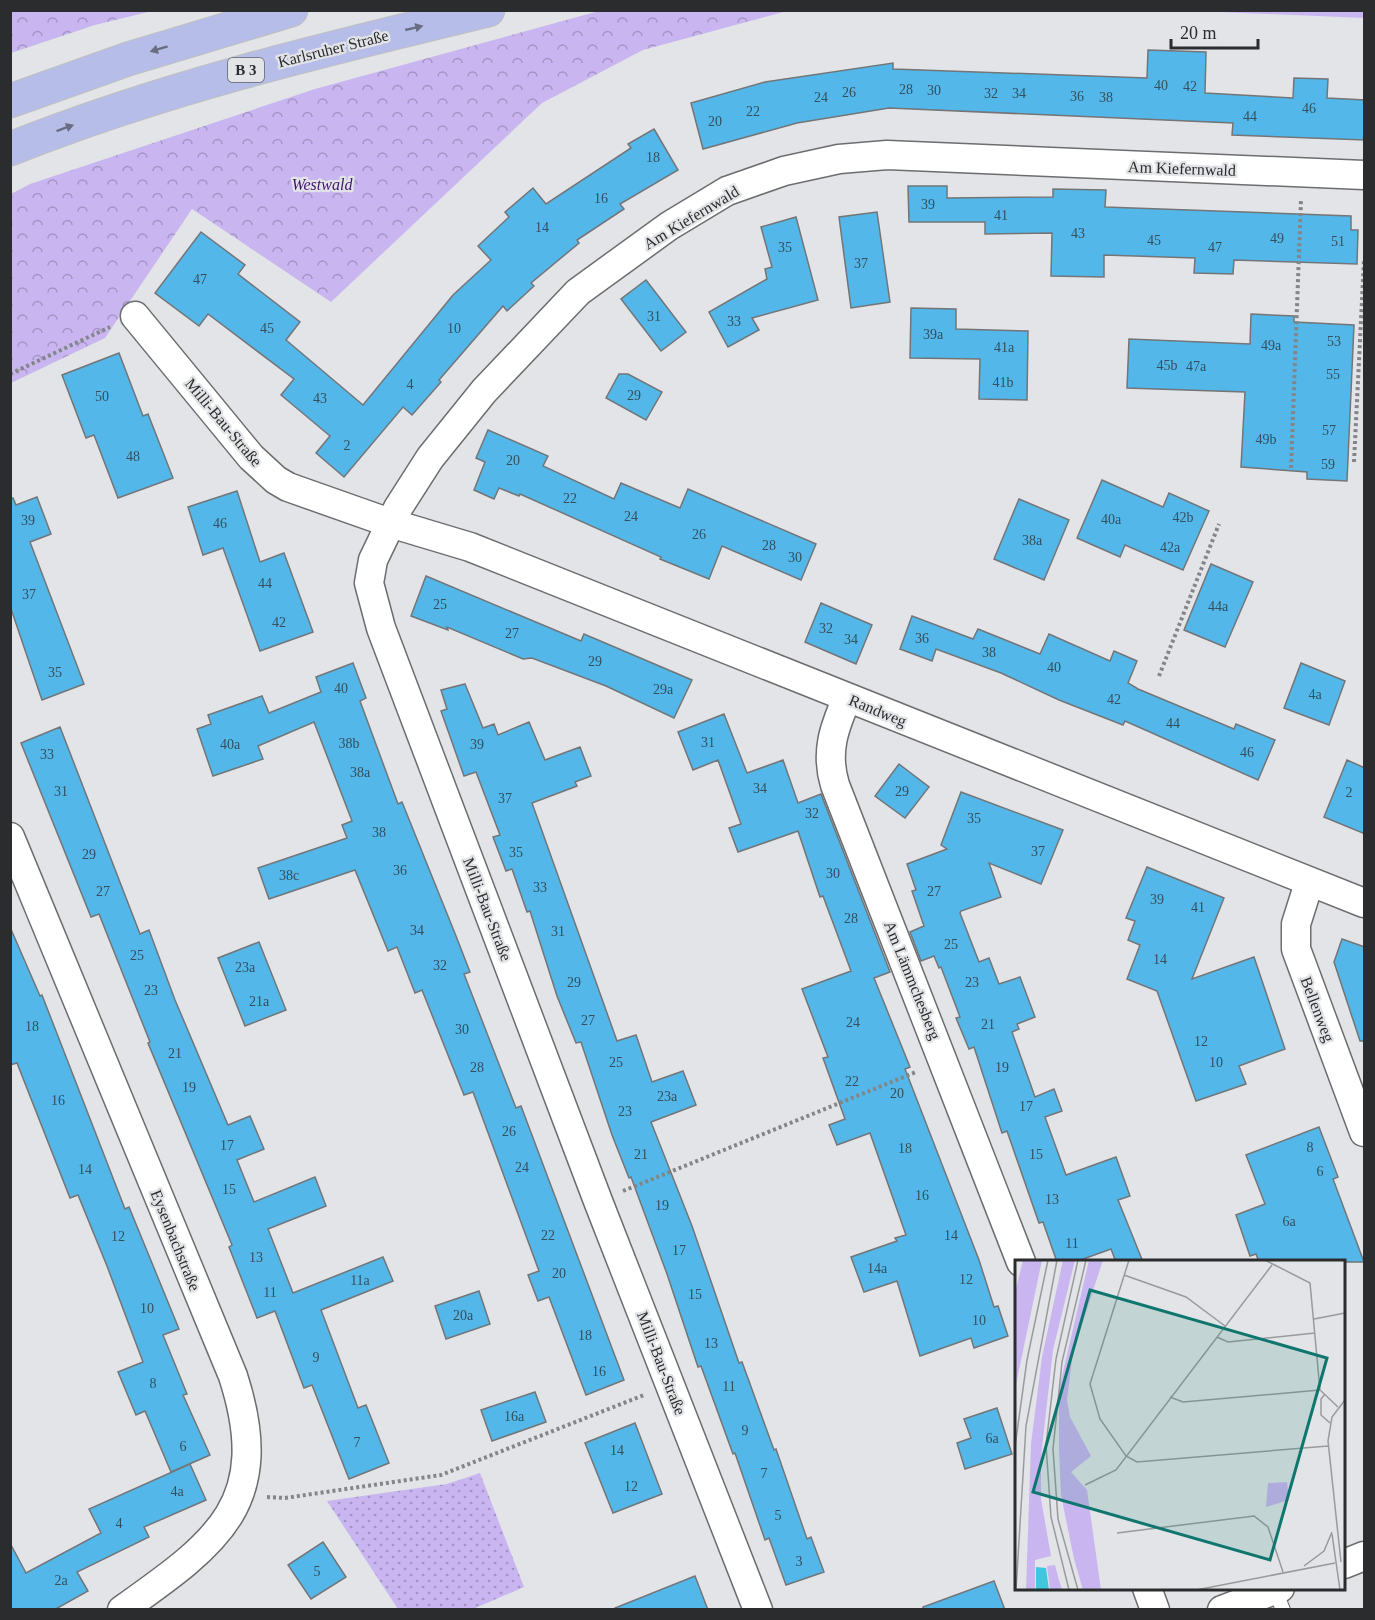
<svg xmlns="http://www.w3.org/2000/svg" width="1375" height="1620" font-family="Georgia,serif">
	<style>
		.forest { fill: url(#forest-crowns) }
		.park { fill: url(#park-dots) }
		.building { fill: #53b7ea; stroke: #737577; stroke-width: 1.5 }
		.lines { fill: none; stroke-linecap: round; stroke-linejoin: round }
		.service-casing { stroke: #6b6d6f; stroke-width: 16 }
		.minor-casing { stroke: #6b6d6f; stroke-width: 31 }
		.primary-casing { stroke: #bfc0c0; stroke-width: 35 }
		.path { stroke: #838587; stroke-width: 4; stroke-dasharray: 3 3; stroke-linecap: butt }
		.service { stroke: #fff; stroke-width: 14 }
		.minor { stroke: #fff; stroke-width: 28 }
		.primary { stroke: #b7bde9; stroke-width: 33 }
		.oneway { fill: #6a6d82 }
		.labels { text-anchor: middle; stroke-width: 4.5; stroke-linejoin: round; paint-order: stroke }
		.number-label { font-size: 14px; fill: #354f5c }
		.shield { fill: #e2e4e7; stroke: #626365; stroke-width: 1.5 }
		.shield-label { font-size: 15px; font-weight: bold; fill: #2b2c2d }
		.street-label { font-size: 16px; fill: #2b2c2d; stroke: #e2e4e7 }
		.park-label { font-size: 16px; font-style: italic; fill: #401371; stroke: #e2e4e7 }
		.inset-road { fill: none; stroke: #999a9d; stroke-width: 1.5 }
		.view { fill: #0f766e; fill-opacity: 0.15; stroke: #0f766e; stroke-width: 3 }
		.inset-edge { fill: none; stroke: #2b2c2d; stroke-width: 3 }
	</style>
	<defs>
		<pattern id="forest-crowns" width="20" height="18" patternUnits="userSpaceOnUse" patternTransform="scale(1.5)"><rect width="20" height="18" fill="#c9b6f1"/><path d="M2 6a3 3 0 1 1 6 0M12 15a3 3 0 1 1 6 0" fill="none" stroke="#a394c4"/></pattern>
		<pattern id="park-dots" width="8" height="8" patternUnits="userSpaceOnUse" patternTransform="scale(1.5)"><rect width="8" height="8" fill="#c9b6f1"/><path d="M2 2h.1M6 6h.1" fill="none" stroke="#a394c4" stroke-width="1.8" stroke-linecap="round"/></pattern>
	</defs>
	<rect width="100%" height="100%" fill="#e2e4e7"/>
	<g class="forest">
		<polygon points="1364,10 1364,18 1196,11 1196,10"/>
		<polygon points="10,11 11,10 152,11 95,25 11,53"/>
		<polygon points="599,11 787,11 643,50 542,103 331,302 192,209 105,338 11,383 11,194 30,184 315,89"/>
	</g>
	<polygon class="park" points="480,1473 524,1587 473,1609 398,1609 327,1501 447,1484"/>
	<g class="building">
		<polygon points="1148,50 1206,52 1205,93 1293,98 1294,78 1328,79 1327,98 1365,100 1365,140 1232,135 1233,123 889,108 797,123 703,149 691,103 765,82 893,63 893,69 1147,78"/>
		<polygon points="654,129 678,170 620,204 624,209 577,240 579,243 531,283 534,286 507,311 503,306 439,380 441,382 412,415 403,407 344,477 316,453 330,436 281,395 294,379 208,314 199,326 155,293 201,232 245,265 238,274 300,322 286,340 363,405 453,295 491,260 478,246 509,217 505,212 533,188 546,204 631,148 628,144"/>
		<polygon points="908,186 947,186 947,198 1053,197 1053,189 1106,190 1105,207 1351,216 1351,230 1358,230 1357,264 1234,260 1233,274 1194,273 1195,258 1104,255 1104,277 1051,276 1052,233 985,234 985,222 909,222"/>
		<polygon points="877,212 890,302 851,308 839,217"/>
		<polygon points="796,217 818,300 752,318 759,330 728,347 709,312 767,279 765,269 772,267 761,227"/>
		<polygon points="646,280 686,332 661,351 621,299"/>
		<polygon points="911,308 956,309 956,329 1028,331 1027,400 979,399 980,359 910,358"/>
		<polygon points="1251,314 1294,316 1294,322 1354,325 1347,481 1307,479 1307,472 1241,467 1245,392 1127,388 1129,339 1250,344"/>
		<polygon points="119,353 143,416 148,414 173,478 118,498 94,435 86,438 62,375"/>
		<polygon points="619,374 628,374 662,392 646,420 606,398"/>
		<polygon points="488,430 548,456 543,466 614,499 621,483 680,508 688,489 816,544 801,580 722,546 709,579 660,559 661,557 520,494 519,496 499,488 494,499 474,490 485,462 476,458"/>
		<polygon points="1102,480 1163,507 1169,493 1209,511 1183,570 1125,545 1120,557 1077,538"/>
		<polygon points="237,491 260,562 284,553 313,632 260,651 223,548 203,555 188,507"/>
		<polygon points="37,497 51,534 30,542 84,684 42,700 10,606 10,498 13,498 16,505"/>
		<polygon points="1019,499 1069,520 1044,580 994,559"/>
		<polygon points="1211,564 1253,582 1225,647 1184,630"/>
		<polygon points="426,576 581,641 584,634 692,680 674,718 606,686 532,658 523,659 447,627 448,630 411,616"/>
		<polygon points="821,603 872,625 856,664 805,642"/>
		<polygon points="912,616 973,639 978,629 1040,654 1049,634 1110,661 1114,651 1137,661 1128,683 1138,689 1234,729 1236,724 1275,740 1258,780 1125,721 1123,725 1059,700 1001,673 936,649 932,661 900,649"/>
		<polygon points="353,663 366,698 360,701 398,804 402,802 456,936 470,972 464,974 516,1108 521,1106 624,1380 586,1395 549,1297 538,1301 528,1275 539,1271 473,1092 464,1095 422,990 415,993 397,947 388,951 355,870 269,899 258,868 347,838 342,825 352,821 314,722 258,746 263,759 213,776 197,729 211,724 208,715 262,696 269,713 321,692 316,677"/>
		<polygon points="1301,663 1345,681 1329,725 1284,708"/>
		<polygon points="465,684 483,728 494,724 498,735 529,722 545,760 580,747 591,776 575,782 577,786 532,803 617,1041 636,1035 652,1082 683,1071 696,1105 651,1122 692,1226 739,1363 742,1362 774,1450 776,1449 807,1539 811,1537 824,1572 786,1585 769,1538 765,1540 735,1453 733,1454 701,1366 698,1367 667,1274 631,1177 629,1178 612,1135 581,1042 576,1043 557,996 530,911 527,912 512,869 506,871 493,837 500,835 476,772 464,776 441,711 447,709 441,690"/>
		<polygon points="724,714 747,773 783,760 798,803 821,794 890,972 874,978 910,1067 905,1069 979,1260 994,1307 998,1306 1008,1336 974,1348 971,1338 920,1356 897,1281 864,1292 851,1257 897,1241 895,1238 906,1235 870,1133 837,1145 829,1125 845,1119 823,1058 828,1057 802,989 851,971 823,896 820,897 798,831 738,852 729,828 741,824 718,760 693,770 678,732"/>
		<polygon points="60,727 140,934 149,930 175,1000 228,1125 250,1116 264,1149 237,1160 254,1202 315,1177 326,1206 268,1229 293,1293 383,1257 393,1281 321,1310 358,1408 366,1405 389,1463 349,1479 312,1385 304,1388 275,1311 257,1318 229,1247 232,1245 148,1043 150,1042 99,914 91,917 21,743"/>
		<polygon points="1347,760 1365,768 1365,834 1324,817"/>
		<polygon points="899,764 929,787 905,818 875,796"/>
		<polygon points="961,792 1063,830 1041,884 989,863 1001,897 961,911 960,913 979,962 989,958 999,984 1020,977 1035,1017 1017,1024 1019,1029 1012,1032 1035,1097 1054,1089 1062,1111 1045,1117 1066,1175 1116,1157 1130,1196 1118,1200 1143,1262 1116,1262 1111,1249 1075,1262 1057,1262 1043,1222 1039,1223 1007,1131 1002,1133 974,1047 969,1049 956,1018 960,1017 941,967 939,968 934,956 921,961 910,932 924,926 912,891 916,890 907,864 947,849 941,845"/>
		<polygon points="1147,867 1224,898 1192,979 1254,957 1285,1049 1239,1066 1246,1084 1196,1101 1157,991 1127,979 1140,945 1128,940 1135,921 1126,918"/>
		<polygon points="10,927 40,996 42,995 125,1209 129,1207 179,1329 163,1335 187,1394 183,1395 210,1455 171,1472 145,1411 136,1415 118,1372 143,1362 107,1266 78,1195 70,1198 17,1063 10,1065"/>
		<polygon points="1342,939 1365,947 1365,1041 1360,1041 1334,962"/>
		<polygon points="259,942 286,1010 245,1026 218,958"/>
		<polygon points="1319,1127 1338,1177 1333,1179 1364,1262 1259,1262 1256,1254 1250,1256 1236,1215 1265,1204 1246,1155"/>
		<polygon points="479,1291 490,1324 446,1339 435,1306"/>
		<polygon points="535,1392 546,1422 492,1441 481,1410"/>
		<polygon points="997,1408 1012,1454 965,1469 957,1443 971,1438 964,1419"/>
		<polygon points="635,1423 662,1494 613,1513 585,1443"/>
		<polygon points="190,1464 206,1500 144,1527 149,1537 77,1572 88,1591 54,1610 10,1610 10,1543 26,1573 101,1533 89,1509"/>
		<polygon points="323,1542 346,1577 311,1599 288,1565"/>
		<polygon points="695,1576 708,1610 615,1610 615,1608"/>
		<polygon points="994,1581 1005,1610 923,1610 923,1607"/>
	</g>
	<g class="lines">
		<defs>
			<polyline id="service" points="1275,1590 1283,1610"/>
			<g id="minor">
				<polyline points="135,316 251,457 276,480 288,487 390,523 470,547 1364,903"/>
				<path d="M 847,698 C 834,728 825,752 835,785 L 1021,1262"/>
				<path d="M 10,837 L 233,1376 C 274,1503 218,1542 122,1610"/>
				<polyline points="1309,883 1296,924 1296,949 1364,1132"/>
				<polyline points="1344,1564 1364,1556"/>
				<polyline points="1147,1588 1155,1610"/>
				<polyline points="758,1610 598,1201 381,628 369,583 373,560 398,508 430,458 484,391 578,292 669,226 727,191 784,171 839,159 887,155 1364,175"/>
				<polyline points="1222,1610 1280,1588"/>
			</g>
			<g id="primary">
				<polyline points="10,101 128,59 291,10"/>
				<path d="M 10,149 C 165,87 326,49 488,10"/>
			</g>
		</defs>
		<use href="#service" class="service-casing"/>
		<use href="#minor" class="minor-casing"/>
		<use href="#primary" class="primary-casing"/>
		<g class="path">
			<polyline points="10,374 110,327"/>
			<polyline points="1354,462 1364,260"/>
			<polyline points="1291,468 1301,200"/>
			<polyline points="1159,676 1219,524"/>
			<polyline points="623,1191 916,1072"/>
			<polyline points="267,1497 285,1498 441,1475 644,1395"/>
		</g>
		<use href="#service" class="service"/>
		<use href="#minor" class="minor"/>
		<use href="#primary" class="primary"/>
	</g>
	<defs><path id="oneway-solid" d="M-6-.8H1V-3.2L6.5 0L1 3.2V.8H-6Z" transform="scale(1.5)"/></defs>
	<g class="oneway">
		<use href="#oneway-solid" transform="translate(414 28) rotate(-13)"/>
		<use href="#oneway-solid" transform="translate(159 49) rotate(163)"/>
		<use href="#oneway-solid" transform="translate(65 128) rotate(-20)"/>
	</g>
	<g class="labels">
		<g class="number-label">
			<text x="1161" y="90">40</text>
			<text x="1190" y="91">42</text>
			<text x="906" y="94">28</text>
			<text x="934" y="95">30</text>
			<text x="849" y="97">26</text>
			<text x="991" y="98">32</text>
			<text x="1019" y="98">34</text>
			<text x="1077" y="101">36</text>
			<text x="821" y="102">24</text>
			<text x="1106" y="102">38</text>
			<text x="1309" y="113">46</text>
			<text x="753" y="116">22</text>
			<text x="1250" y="121">44</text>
			<text x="715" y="126">20</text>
			<text x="653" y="162">18</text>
			<text x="601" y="203">16</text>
			<text x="928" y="209">39</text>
			<text x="1001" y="220">41</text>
			<text x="542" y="232">14</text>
			<text x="1078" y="238">43</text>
			<text x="1277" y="243">49</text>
			<text x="1154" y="245">45</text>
			<text x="1338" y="246">51</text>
			<text x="785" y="252">35</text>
			<text x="1215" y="252">47</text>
			<text x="861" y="268">37</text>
			<text x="200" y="284">47</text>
			<text x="654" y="321">31</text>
			<text x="734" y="326">33</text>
			<text x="267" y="333">45</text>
			<text x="454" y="333">10</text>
			<text x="933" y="339">39a</text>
			<text x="1334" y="346">53</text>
			<text x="1271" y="350">49a</text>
			<text x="1004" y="352">41a</text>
			<text x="1167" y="370">45b</text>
			<text x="1196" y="371">47a</text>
			<text x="1333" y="379">55</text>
			<text x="1003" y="387">41b</text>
			<text x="410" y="389">4</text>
			<text x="634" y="400">29</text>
			<text x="102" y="401">50</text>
			<text x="320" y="403">43</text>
			<text x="1329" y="435">57</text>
			<text x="1266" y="444">49b</text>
			<text x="347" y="450">2</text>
			<text x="133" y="461">48</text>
			<text x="513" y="465">20</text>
			<text x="1328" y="469">59</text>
			<text x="570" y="503">22</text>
			<text x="631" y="521">24</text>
			<text x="1183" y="522">42b</text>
			<text x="1111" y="524">40a</text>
			<text x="28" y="525">39</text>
			<text x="220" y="528">46</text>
			<text x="699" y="539">26</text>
			<text x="1032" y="545">38a</text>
			<text x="769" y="550">28</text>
			<text x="1170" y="552">42a</text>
			<text x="795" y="562">30</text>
			<text x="265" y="588">44</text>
			<text x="29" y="599">37</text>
			<text x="440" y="609">25</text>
			<text x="1218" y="611">44a</text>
			<text x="279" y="627">42</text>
			<text x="826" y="633">32</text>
			<text x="512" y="638">27</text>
			<text x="922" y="643">36</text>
			<text x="851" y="644">34</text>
			<text x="989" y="657">38</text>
			<text x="595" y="666">29</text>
			<text x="1054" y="672">40</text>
			<text x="55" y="677">35</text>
			<text x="341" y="693">40</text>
			<text x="663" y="694">29a</text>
			<text x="1315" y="699">4a</text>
			<text x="1114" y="704">42</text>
			<text x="1173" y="728">44</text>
			<text x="708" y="747">31</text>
			<text x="349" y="748">38b</text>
			<text x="230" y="749">40a</text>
			<text x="477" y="749">39</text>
			<text x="1247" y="757">46</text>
			<text x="47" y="759">33</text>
			<text x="360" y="777">38a</text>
			<text x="760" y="793">34</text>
			<text x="61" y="796">31</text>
			<text x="902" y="796">29</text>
			<text x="1349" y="797">2</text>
			<text x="505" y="803">37</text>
			<text x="812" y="818">32</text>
			<text x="974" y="823">35</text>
			<text x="379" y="837">38</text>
			<text x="1038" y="856">37</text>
			<text x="516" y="857">35</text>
			<text x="89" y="859">29</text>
			<text x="400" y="875">36</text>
			<text x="833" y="878">30</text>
			<text x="289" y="880">38c</text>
			<text x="540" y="892">33</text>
			<text x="103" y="896">27</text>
			<text x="934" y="896">27</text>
			<text x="1157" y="904">39</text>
			<text x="1198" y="912">41</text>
			<text x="851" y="923">28</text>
			<text x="417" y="935">34</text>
			<text x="558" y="936">31</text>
			<text x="951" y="949">25</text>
			<text x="137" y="960">25</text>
			<text x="1160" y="964">14</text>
			<text x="440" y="970">32</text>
			<text x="245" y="972">23a</text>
			<text x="574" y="987">29</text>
			<text x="972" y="987">23</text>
			<text x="151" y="995">23</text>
			<text x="259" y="1006">21a</text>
			<text x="588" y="1025">27</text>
			<text x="853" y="1027">24</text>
			<text x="988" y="1029">21</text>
			<text x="32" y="1031">18</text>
			<text x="462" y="1034">30</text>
			<text x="1201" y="1046">12</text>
			<text x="175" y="1058">21</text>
			<text x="616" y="1067">25</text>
			<text x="1216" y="1067">10</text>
			<text x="477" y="1072">28</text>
			<text x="1002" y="1072">19</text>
			<text x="852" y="1086">22</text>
			<text x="189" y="1092">19</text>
			<text x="897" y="1098">20</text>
			<text x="667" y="1101">23a</text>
			<text x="58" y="1105">16</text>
			<text x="1026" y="1111">17</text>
			<text x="625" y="1116">23</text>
			<text x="509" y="1136">26</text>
			<text x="227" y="1150">17</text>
			<text x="1310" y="1152">8</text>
			<text x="905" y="1153">18</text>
			<text x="641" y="1159">21</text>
			<text x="1036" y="1159">15</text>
			<text x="522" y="1172">24</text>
			<text x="85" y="1174">14</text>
			<text x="1320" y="1176">6</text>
			<text x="229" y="1194">15</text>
			<text x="922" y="1200">16</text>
			<text x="1052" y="1204">13</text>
			<text x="662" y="1210">19</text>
			<text x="1289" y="1226">6a</text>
			<text x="548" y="1240">22</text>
			<text x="951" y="1240">14</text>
			<text x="118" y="1241">12</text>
			<text x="1072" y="1248">11</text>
			<text x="679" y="1255">17</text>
			<text x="256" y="1262">13</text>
			<text x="877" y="1273">14a</text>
			<text x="559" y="1278">20</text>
			<text x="966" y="1284">12</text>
			<text x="360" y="1285">11a</text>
			<text x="270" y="1297">11</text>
			<text x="695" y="1299">15</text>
			<text x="147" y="1313">10</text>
			<text x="463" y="1320">20a</text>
			<text x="979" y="1325">10</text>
			<text x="585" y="1340">18</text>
			<text x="711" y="1348">13</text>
			<text x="316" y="1362">9</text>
			<text x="599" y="1376">16</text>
			<text x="153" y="1388">8</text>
			<text x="729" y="1391">11</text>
			<text x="514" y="1421">16a</text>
			<text x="745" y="1435">9</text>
			<text x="992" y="1443">6a</text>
			<text x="357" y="1447">7</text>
			<text x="183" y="1451">6</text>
			<text x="617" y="1455">14</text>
			<text x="764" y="1478">7</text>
			<text x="631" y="1491">12</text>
			<text x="177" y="1496">4a</text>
			<text x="778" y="1520">5</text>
			<text x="119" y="1528">4</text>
			<text x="799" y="1566">3</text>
			<text x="317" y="1576">5</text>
			<text x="61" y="1585">2a</text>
		</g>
		<rect class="shield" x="228" y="58" width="36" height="24" rx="4.5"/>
		<g class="shield-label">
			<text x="246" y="75">B 3</text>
		</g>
		<g class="street-label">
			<text transform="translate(333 48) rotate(-14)" y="6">Karlsruher Straße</text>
			<text transform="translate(1182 168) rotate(2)" y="6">Am Kiefernwald</text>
			<text transform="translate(691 217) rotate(-31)" y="6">Am Kiefernwald</text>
			<text transform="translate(224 422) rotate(50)" y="6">Milli-Bau-Straße</text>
			<text transform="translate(878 710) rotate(22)" y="6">Randweg</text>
			<text transform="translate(488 909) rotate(69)" y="6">Milli-Bau-Straße</text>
			<text transform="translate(913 980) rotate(68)" y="6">Am Lämmchesberg</text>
			<text transform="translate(1318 1009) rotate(69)" y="6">Bellenweg</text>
			<text transform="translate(176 1240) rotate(68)" y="6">Eysenbachstraße</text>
			<text transform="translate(662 1363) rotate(69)" y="6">Milli-Bau-Straße</text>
		</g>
		<g class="park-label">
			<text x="322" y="190">Westwald</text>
		</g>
	</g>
	<g transform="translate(1015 1260)">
		<rect width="330" height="330" fill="#e2e4e7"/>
		<path d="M 40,305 L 44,320 L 47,330 L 35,330 L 32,306 Z" fill="#c9b6f1"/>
		<path d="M 8,0 L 27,0 L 0,129 L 0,33 ZM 48,0 L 60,0 L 38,90 L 26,197 L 26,239 L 36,296 L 20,300 L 20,330 L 11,330 L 16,184 L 27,97 ZM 74,0 L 88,0 L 58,92 L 52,140 L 55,157 L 76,196 L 56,212 L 72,230 L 86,330 L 68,330 L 59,299 L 46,235 L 44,189 L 44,129 Z" fill="#c9b6f1"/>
		<path d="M 272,222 L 274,240 L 251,247 L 253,223 Z" fill="#c9b6f1"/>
		<path d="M 21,307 L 31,308 L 34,330 L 21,330 Z" fill="#3ec7df"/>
		<path class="inset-road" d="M 114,0 L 75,124 L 85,159 L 111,196 L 122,202 L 313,186M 250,0 L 295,23 L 305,130 L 323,147M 109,15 L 171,37 L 210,66M 299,59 L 330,53M 202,77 L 213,82 L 300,73M 310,134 L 306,139 L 306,155 L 315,163M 155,137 L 168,142 L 305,130M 0,187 L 12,100 L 33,0M 70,225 L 101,210 L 257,5M 102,273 L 239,256 L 253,267 L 268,312M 317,274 L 325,330M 326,302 L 313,181 L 317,157 L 330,140M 289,306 L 309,291 L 317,272M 1,330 L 11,166 L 42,0M 54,330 L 36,257 L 31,185 L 41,99 L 63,0M 63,330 L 43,259 L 38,189 L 47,102 L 71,0M 181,330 L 320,303"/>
		<path class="view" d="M 75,30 L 312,98 L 255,300 L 18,232 Z"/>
		<rect width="330" height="330" class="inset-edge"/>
	</g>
	<rect width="1375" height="1620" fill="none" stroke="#2b2c2d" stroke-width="24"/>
	<path d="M1171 39v9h87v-9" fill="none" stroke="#2b2c2d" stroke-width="3"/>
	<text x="1180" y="39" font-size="18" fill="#2b2c2d" stroke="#e2e4e7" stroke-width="4.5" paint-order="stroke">20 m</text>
</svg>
